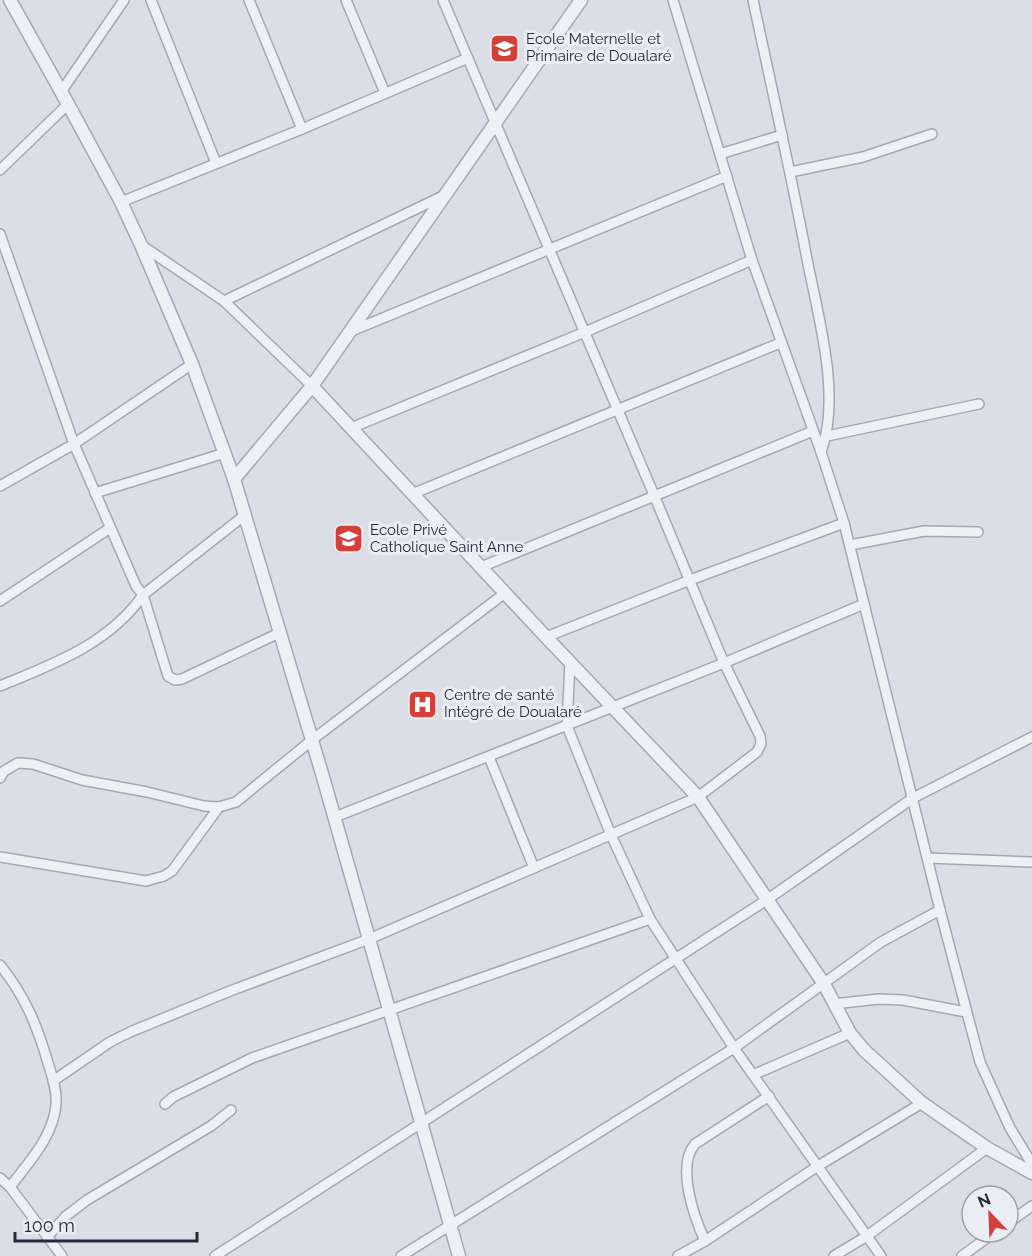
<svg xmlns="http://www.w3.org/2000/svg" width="1032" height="1256" font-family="Raleway,sans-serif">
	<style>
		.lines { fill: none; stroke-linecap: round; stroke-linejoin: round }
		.minor-casing { stroke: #a5a8b4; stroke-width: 12 }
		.tertiary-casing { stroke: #a5a8b4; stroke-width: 15 }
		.minor { stroke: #eff0f5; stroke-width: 9 }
		.tertiary { stroke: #eff0f5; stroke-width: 12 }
		.labels { text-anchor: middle; stroke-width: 6; stroke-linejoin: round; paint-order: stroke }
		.poi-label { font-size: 15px; fill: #25293e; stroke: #ebedf5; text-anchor: start }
	</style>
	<rect width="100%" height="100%" fill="#dcdee7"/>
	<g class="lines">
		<defs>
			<g id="minor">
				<polyline points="151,0 216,163"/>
				<polyline points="249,0 302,129"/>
				<polyline points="346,0 385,93"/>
				<polyline points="673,0 752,260 821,452 844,523 940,910 980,1062 1010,1128 1032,1164"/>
				<path d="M 753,0 C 771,85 790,169 806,254 C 817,313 842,395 821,452"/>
				<polyline points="61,92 124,0"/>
				<polyline points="720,154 782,135"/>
				<polyline points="0,170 68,104"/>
				<polyline points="790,172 863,157 932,134"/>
				<polyline points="121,202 302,129 468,58"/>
				<polyline points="0,234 74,444 136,586 143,595 168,676 175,680 182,679 279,633"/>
				<polyline points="141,245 224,301 312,386"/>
				<polyline points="224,301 443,196"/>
				<polyline points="349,332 727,176"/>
				<polyline points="351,428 585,332 752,260"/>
				<polyline points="827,436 979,404"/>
				<polyline points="0,486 74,444 192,364"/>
				<polyline points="95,493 225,453"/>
				<polyline points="412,494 780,343"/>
				<polyline points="850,545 924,531 978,532"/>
				<polyline points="481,567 813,431"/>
				<polyline points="0,601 110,528"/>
				<polyline points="546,637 690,580 844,523"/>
				<polyline points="570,662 567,726 611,835 650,919 734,1048 881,1256"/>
				<path d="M 0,686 C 53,664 109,644 143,595 L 245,515"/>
				<polyline points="489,757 534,868"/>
				<polyline points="0,778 4,771 18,763 33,764 82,780 147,792 204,806 219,807 236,802 312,740 505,593"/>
				<polyline points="335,817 724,663 864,604"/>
				<polyline points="0,857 146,881 164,876 172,871 219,807"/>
				<polyline points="928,858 1032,862"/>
				<path d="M 0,965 C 25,996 37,1025 48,1063 C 52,1076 57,1090 56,1104 C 54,1136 28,1163 10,1187"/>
				<polyline points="833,1004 879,999 903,1000 966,1012"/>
				<polyline points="755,1074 850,1033"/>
				<polyline points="53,1081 110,1042 130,1032 230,991 369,939 698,797 757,752 761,744 760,736 724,663 654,495 443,0"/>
				<polyline points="165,1104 173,1097 252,1058 650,919"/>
				<polyline points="0,1178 10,1187 62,1256"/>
				<polyline points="1008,1223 1032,1206"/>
				<polyline points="47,1237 66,1216 87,1200 211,1126 231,1110"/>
				<path d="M 705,1241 C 694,1217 676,1166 695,1144 L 769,1096"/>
				<polyline points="215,1256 768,899 913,798 1032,737"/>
				<polyline points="401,1256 734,1048 881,942 940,910"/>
				<polyline points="678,1256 705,1241 818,1166 922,1103"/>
				<polyline points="834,1256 867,1236 987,1148"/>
				<polyline points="962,1256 995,1232"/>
			</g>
			<g id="tertiary">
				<polyline points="10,0 68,104 121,202 141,245 192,364 234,479 323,777 459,1256"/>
				<polyline points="312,386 546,637 698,797 824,984 850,1033 864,1050 922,1103 987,1148 1032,1173"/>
				<polyline points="234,479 312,386 581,0"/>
			</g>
		</defs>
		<use href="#minor" class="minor-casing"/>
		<use href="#tertiary" class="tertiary-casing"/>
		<use href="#minor" class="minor"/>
		<use href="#tertiary" class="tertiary"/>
	</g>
	<defs>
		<symbol id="school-square" viewBox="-11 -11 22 22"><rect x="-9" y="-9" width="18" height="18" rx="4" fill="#d43f39" stroke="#ebedf5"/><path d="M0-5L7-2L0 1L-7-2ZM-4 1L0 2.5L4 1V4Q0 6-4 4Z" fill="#fff"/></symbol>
		<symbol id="hospital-square" viewBox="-11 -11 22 22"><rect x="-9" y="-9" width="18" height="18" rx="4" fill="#d43f39" stroke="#ebedf5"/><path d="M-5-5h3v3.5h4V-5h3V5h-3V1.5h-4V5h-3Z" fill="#fff"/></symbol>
	</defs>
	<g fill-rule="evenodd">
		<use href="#school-square" x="488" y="32" width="33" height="33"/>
		<use href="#school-square" x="332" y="522" width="33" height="33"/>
		<use href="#hospital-square" x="406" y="688" width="33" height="33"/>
	</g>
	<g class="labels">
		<g class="poi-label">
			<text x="526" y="44">Ecole Maternelle et<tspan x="526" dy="17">Primaire de Doualaré</tspan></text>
			<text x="370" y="535">Ecole Privé<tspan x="370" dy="17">Catholique Saint Anne</tspan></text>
			<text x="444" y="700">Centre de santé<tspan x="444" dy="17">Intégré de Doualaré</tspan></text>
		</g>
	</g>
	<g transform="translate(990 1214) rotate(337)"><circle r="28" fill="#ebedf5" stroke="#9c9fac" stroke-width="1.5"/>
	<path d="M0-4.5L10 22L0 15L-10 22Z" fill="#d43f39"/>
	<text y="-9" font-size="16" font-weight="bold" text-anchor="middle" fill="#25293e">N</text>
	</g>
	<path d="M15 1232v9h182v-9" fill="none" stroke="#25293e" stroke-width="3"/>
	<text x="24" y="1232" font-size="18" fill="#25293e" stroke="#ebedf5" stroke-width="4.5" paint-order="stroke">100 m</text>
</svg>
